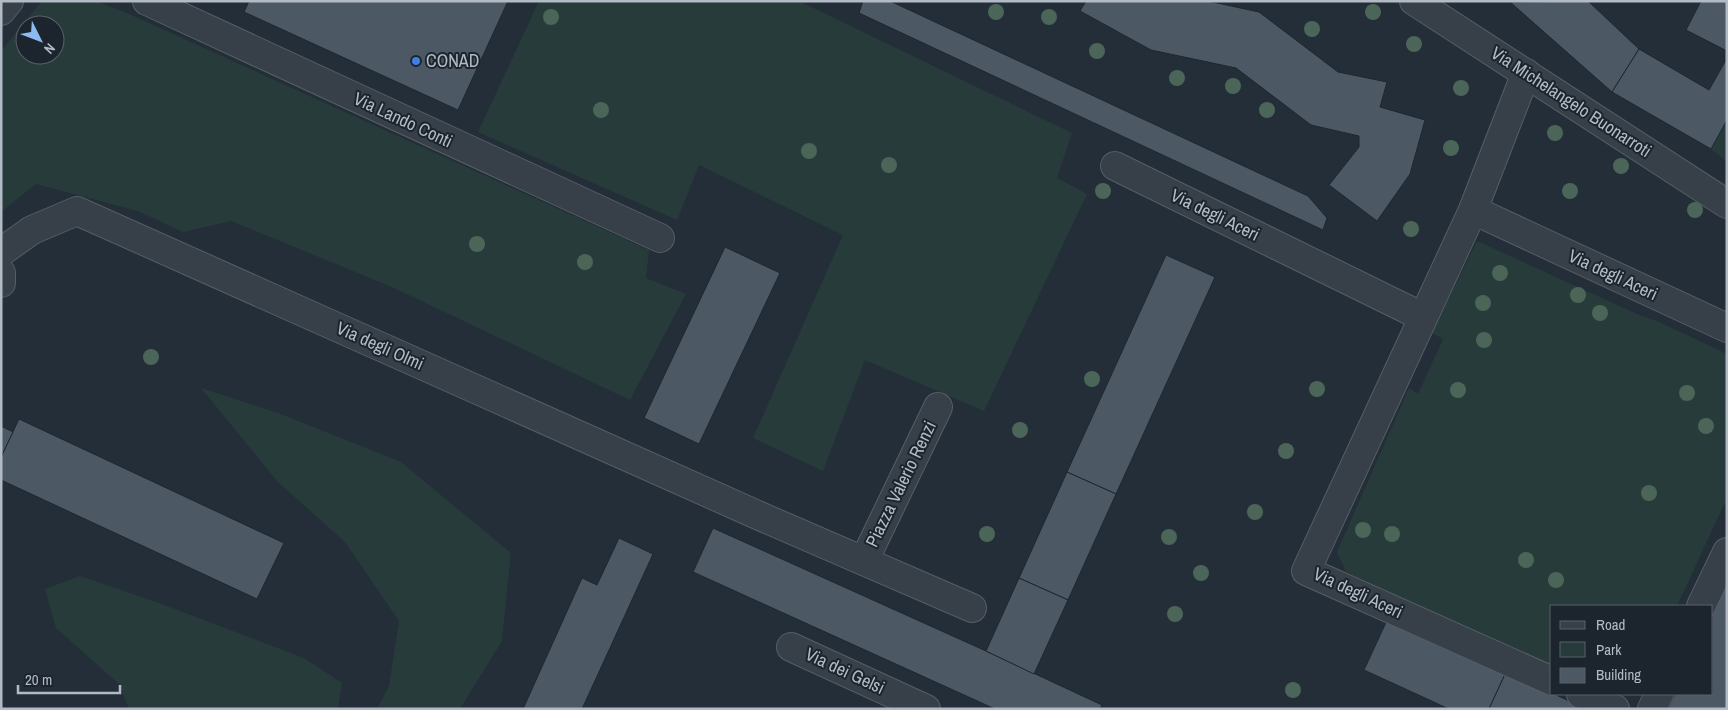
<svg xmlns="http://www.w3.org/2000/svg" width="1728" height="710" font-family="'Archivo Narrow',sans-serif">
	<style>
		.green { fill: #273b3b; fill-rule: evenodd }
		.building { fill: #4c5964; stroke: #1e2730 }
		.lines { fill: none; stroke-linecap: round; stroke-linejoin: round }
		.minor-casing { stroke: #555e67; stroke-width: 30 }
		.minor { stroke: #374049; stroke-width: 28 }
		.tree { fill: #4b6658 }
		.shop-dot { fill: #3f7fe0; stroke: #1c252e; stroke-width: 2 }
		.labels { text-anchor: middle; stroke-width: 4; stroke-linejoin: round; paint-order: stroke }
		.poi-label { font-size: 18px; fill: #b2bbc5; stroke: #1c252e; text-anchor: start }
		.street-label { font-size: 18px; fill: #b2bbc5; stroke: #1c252e }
	</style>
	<rect width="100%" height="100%" fill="#242e39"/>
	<g class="green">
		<path d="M 42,1 L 96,1 L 127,13 L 649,250 L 646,278 L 686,294 L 630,400 L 392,287 L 231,221 L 183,232 L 138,211 L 36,184 L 1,212 L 1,51 ZM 25,25 L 55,25 L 55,55 L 25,55 Z"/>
		<polygon points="539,1 799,1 1072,133 1057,178 1087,194 984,411 865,360 823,471 753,438 843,235 699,165 677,220 478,132"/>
		<polygon points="1727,120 1727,162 1711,149"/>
		<polygon points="1477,241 1637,314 1659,322 1725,353 1727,356 1727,498 1677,606 1552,606 1552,669 1346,572 1337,552 1409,388 1418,394 1443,339 1432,333"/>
		<polygon points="201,388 278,413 401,462 511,553 502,641 460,709 377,709 389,686 399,621 345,542 277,481"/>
		<polygon points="80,576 159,603 304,658 342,683 338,709 129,709 119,684 56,628 45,589"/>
	</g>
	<g class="building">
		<polygon points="249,1 508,1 458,110 244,12"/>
		<polygon points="863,1 890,1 1308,196 1327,218 1323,230 859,13"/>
		<polygon points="1086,1 1208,1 1259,12 1338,72 1387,82 1380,107 1425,120 1410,174 1377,221 1329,185 1359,147 1359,136 1311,125 1236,68 1151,50 1080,11"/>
		<polygon points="1588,1 1639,49 1612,92 1510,2"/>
		<polygon points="1701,1 1727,1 1727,51 1686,30"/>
		<polygon points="1639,49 1709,90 1727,58 1727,120 1711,149 1612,92"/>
		<polygon points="725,247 780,273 699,444 644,418"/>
		<polygon points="1166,255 1215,277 1116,494 1067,472"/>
		<polygon points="19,419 284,543 257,599 1,480 1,457"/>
		<polygon points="1,426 13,432 1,457"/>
		<polygon points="1067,472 1116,494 1068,600 1019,578"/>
		<polygon points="713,528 986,651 1102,705 1100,709 995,709 693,572"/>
		<polygon points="619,538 653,554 582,709 523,709 582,578 597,585"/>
		<polygon points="1019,578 1068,600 1034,674 986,651"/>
		<polygon points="1727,581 1727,709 1668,709 1675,694 1712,694 1712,614"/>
		<polygon points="1388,618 1506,672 1489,709 1449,709 1364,670"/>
		<polygon points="1506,672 1554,694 1586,709 1489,709"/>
	</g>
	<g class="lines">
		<defs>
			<g id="minor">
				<polyline points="147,1 660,238"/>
				<polyline points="1414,1 1727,204"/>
				<polyline points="1,11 9,1"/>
				<polyline points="1526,73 1473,210 1306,571 1552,681"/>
				<polyline points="1115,166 1423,317"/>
				<polyline points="1473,210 1727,328"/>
				<polyline points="1,252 32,230 77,211 762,517 972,608"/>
				<polyline points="1,273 1,283"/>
				<polyline points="864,561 938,407"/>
				<polyline points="1701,606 1727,552"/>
				<polyline points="791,647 926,709"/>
				<polyline points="1581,694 1615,709"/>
				<polyline points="1652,709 1659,694"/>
			</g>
		</defs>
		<use href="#minor" class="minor-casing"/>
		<use href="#minor" class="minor"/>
	</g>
	<g class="tree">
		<circle cx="996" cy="12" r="8"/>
		<circle cx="1373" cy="12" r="8"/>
		<circle cx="551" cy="17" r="8"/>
		<circle cx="1049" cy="17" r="8"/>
		<circle cx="1312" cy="29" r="8"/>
		<circle cx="1414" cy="44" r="8"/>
		<circle cx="1097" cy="51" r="8"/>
		<circle cx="1177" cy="78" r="8"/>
		<circle cx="1233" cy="86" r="8"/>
		<circle cx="1461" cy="88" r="8"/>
		<circle cx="601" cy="110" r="8"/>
		<circle cx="1267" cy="110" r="8"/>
		<circle cx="1555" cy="133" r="8"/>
		<circle cx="1451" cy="148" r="8"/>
		<circle cx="809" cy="151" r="8"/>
		<circle cx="889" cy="165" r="8"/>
		<circle cx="1621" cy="166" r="8"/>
		<circle cx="1103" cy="191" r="8"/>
		<circle cx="1570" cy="191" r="8"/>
		<circle cx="1695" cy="210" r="8"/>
		<circle cx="1411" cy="229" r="8"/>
		<circle cx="477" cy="244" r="8"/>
		<circle cx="585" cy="262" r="8"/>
		<circle cx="1500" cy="273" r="8"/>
		<circle cx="1578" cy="295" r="8"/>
		<circle cx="1483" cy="303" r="8"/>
		<circle cx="1600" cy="313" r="8"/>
		<circle cx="1484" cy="340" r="8"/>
		<circle cx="151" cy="357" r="8"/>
		<circle cx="1092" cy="379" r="8"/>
		<circle cx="1317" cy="389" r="8"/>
		<circle cx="1458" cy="390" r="8"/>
		<circle cx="1687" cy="393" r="8"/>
		<circle cx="1706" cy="426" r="8"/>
		<circle cx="1020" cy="430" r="8"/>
		<circle cx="1286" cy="451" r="8"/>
		<circle cx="1649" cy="493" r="8"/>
		<circle cx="1255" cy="512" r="8"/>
		<circle cx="1363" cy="530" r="8"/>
		<circle cx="987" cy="534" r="8"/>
		<circle cx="1392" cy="534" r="8"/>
		<circle cx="1169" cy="537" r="8"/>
		<circle cx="1526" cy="560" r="8"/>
		<circle cx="1201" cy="573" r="8"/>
		<circle cx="1556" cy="580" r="8"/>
		<circle cx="1175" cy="614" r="8"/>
		<circle cx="1293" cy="690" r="8"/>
	</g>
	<circle class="shop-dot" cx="416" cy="61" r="5"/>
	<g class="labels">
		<g class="poi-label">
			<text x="426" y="67">CONAD</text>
		</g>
		<g class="street-label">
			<text transform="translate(1571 102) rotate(33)" y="6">Via Michelangelo Buonarroti</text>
			<text transform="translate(403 120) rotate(25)" y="6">Via Lando Conti</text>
			<text transform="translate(1215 215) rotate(26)" y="6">Via degli Aceri</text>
			<text transform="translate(1613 275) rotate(25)" y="6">Via degli Aceri</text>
			<text transform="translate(380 346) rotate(24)" y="6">Via degli Olmi</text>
			<text transform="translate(901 484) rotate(-64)" y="6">Piazza Valerio Renzi</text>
			<text transform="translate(1358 593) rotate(25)" y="6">Via degli Aceri</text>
			<text transform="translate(845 671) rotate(25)" y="6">Via dei Gelsi</text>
		</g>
	</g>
	<rect width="1728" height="710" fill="none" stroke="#b2bbc5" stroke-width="5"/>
	<rect x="1550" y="605" width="162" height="90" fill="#1c252e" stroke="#58616a"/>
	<rect x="1560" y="621" width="25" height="8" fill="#374049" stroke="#58616a"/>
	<text x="1596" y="630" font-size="15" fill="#b2bbc5">Road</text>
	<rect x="1560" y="642" width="25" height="15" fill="#273b3b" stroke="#58616a"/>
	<text x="1596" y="655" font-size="15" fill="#b2bbc5">Park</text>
	<rect x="1560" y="668" width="25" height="15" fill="#4c5964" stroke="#58616a"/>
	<text x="1596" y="680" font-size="15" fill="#b2bbc5">Building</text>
	<g transform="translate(40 40) rotate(132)"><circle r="24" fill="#1c252e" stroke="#58616a"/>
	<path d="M0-4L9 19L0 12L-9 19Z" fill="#8dbbef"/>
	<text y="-8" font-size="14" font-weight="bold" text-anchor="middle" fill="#b2bbc5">N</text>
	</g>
	<path d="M18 685v8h102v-8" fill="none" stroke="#b2bbc5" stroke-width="2.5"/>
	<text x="25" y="685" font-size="15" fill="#b2bbc5" stroke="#1c252e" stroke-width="4" paint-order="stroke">20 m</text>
</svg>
